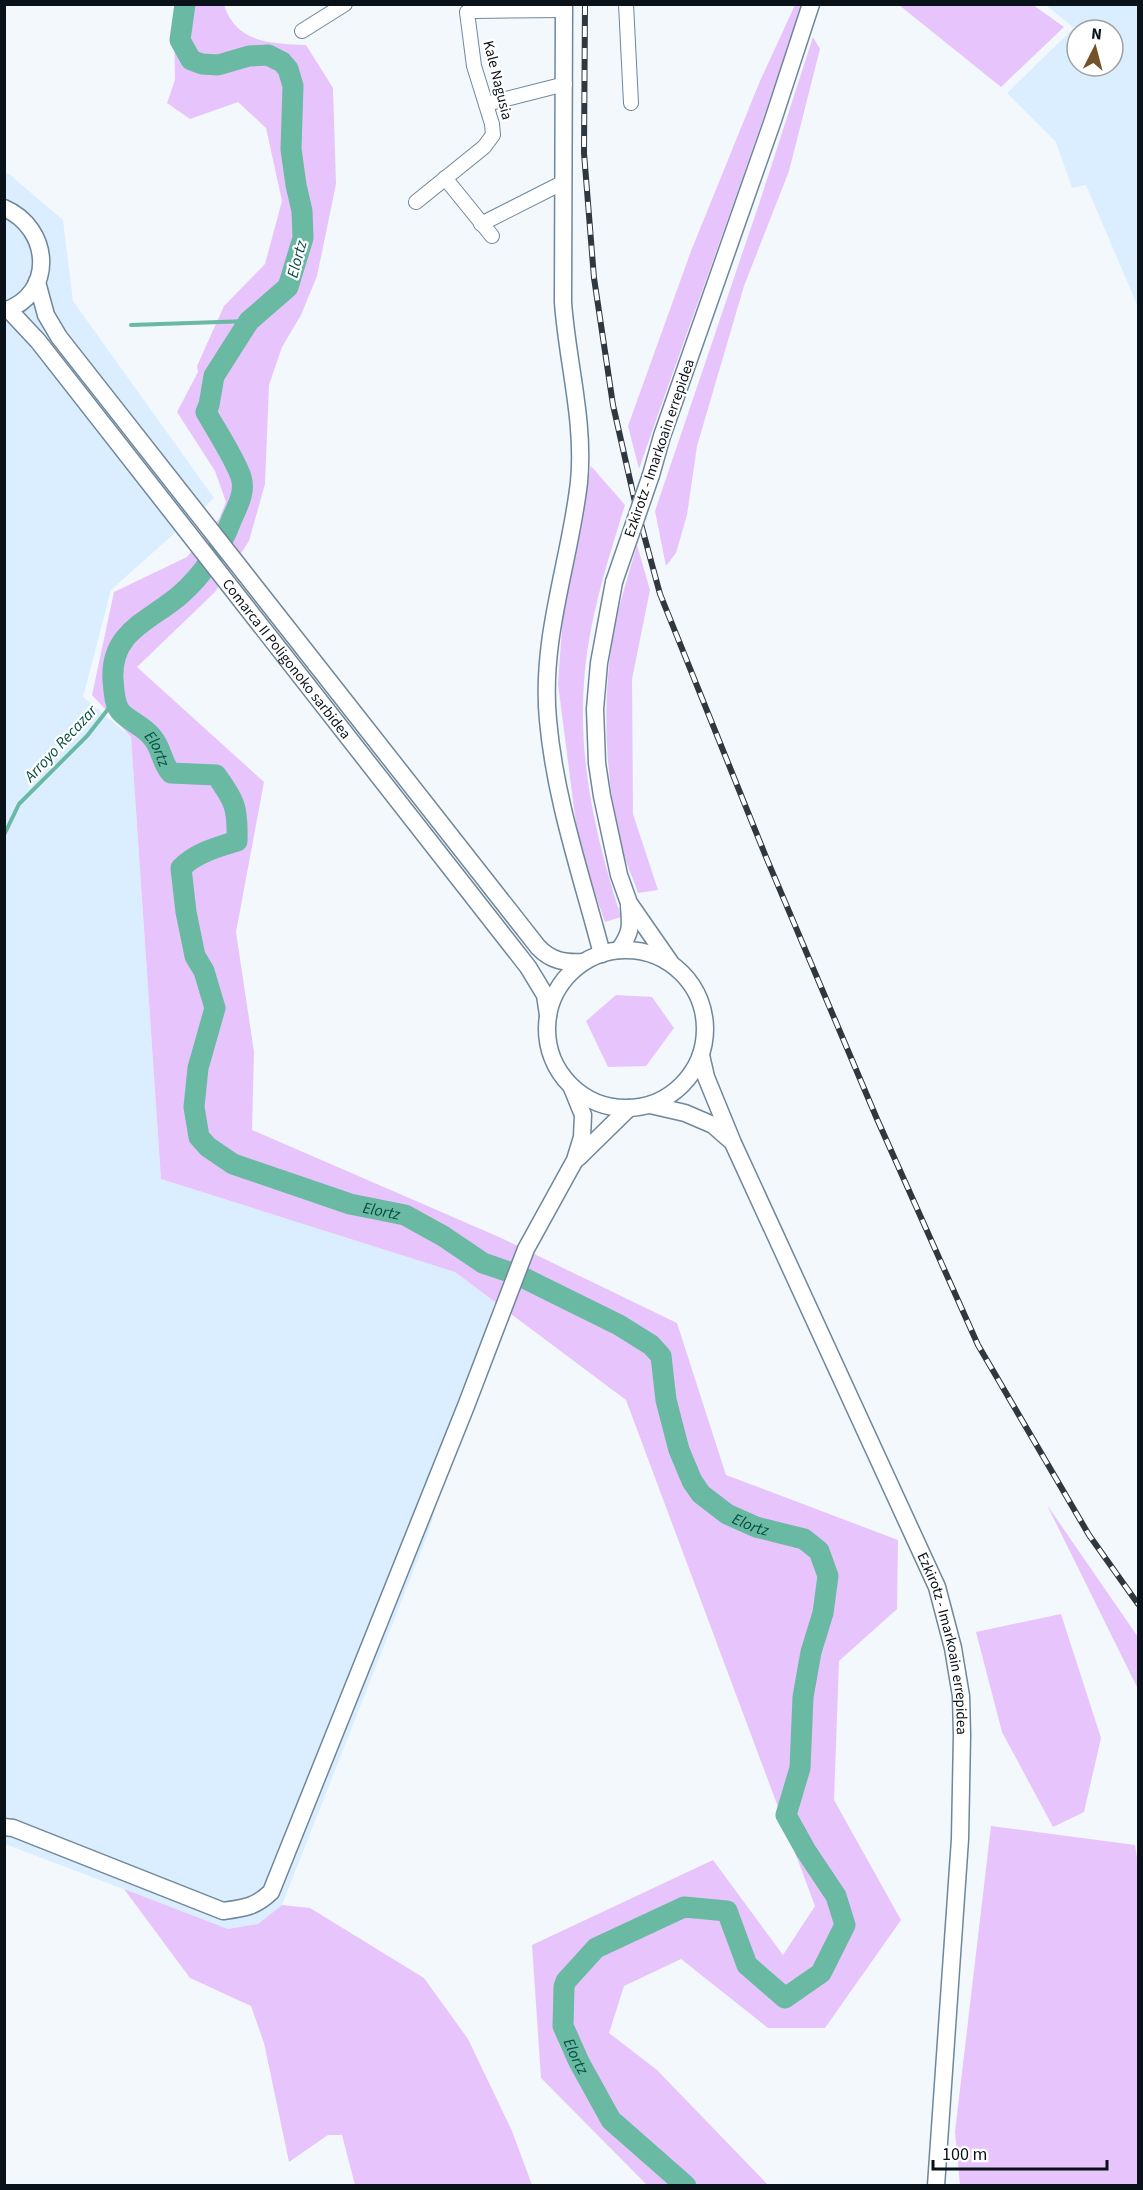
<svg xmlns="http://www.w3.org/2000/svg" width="1143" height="2190" font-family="'Source Sans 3',sans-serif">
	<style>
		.built { fill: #dbeeff; fill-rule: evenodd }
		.green { fill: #e8c4fd }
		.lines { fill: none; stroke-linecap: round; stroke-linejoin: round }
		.stream { stroke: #69b9a3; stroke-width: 4 }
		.river { stroke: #69b9a3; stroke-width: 21 }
		.minor-casing { stroke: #6f879a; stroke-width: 16 }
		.tertiary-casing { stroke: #6f879a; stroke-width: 19 }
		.minor { stroke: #fff; stroke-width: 14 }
		.tertiary { stroke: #fff; stroke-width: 16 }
		.rail-casing { stroke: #30383f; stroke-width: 6 }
		.rail { stroke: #fff; stroke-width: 4; stroke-dasharray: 11; stroke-linecap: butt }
		.tertiary-bridge-casing { stroke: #6f879a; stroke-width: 19; stroke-linecap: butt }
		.tertiary-bridge { stroke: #fff; stroke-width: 16 }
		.labels { text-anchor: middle; stroke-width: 4.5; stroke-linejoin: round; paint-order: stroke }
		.street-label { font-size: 15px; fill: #091219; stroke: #fff }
		.water-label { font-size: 16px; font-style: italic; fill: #034c3d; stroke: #fff }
	</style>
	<rect width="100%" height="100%" fill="#f3f8fc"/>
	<g class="built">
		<path d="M 1046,5 L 1138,5 L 1138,307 L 1086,185 L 1072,188 L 1056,142 L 1007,93 L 1074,28 ZM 1077,30 L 1113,30 L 1113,66 L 1077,66 Z"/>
		<polygon points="4,173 9,174 63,220 73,301 214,498 111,590 83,697 131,737 161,1179 455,1272 495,1302 428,1534 282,1905 258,1924 228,1929 5,1844"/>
	</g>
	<g class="green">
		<path d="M 177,5 L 224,5 C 237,44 271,43 306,45 L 333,88 L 336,184 L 317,276 L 301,315 L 282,347 L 269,385 L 265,484 L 249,541 L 215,592 L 137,667 L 264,782 L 236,932 L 254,1052 L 252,1130 L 499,1237 L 677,1323 L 726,1475 L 898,1540 L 897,1609 L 839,1661 L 834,1800 L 901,1920 L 825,2028 L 768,2028 L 681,1959 L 624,1986 L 609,2033 L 657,2070 L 768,2185 L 647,2185 L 541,2078 L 532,1945 L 713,1860 L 783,1955 L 815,1906 L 626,1400 L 455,1272 L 161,1179 L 131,737 L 92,695 L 114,592 L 187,557 L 219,519 L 226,502 L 215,471 L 177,412 L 198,372 L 197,366 L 224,306 L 265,264 L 282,201 L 266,128 L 238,102 L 190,119 L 167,103 L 175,80 L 174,21 Z"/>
		<path d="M 795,5 L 801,5 L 800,9 C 750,163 692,316 639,469 L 628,426 L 691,251 L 760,81 Z"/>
		<polygon points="899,5 1033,5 1064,27 1001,87"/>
		<polygon points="813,37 820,49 789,171 744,286 697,446 687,515 676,553 666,566 655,511 759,204"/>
		<path d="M 591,466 L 625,505 C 607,563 588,622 584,683 C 578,763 597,842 621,917 L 605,922 L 579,847 L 558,684 L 564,600 Z"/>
		<path d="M 637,545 L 650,590 L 632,679 L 633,814 L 658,890 L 638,893 C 633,877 625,862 621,846 C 604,773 601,693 616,620 C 622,594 630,570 637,545 Z"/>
		<polygon points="616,995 652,997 674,1028 646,1066 608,1067 586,1021"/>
		<polygon points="1047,1505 1138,1637 1138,1689"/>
		<polygon points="1061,1614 1101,1738 1084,1812 1053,1827 1002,1732 976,1632"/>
		<polygon points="991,1826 1135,1845 1138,1864 1138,2185 960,2185 955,2132"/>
		<polygon points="124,1889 228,1929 258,1924 282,1905 310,1908 424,1978 468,2039 512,2131 532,2185 355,2185 342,2135 328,2135 289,2162 264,2043 251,2006 190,1978"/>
	</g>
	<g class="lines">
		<g class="stream">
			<polyline points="131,325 249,321"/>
			<polyline points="4,835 19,804 87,736 116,699"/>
		</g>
		<path class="river" id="s1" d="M 185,4 L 180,40 L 191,60 L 202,64 L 218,65 L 249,56 L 268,55 L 282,62 L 288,69 L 293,86 L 291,149 L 296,185 L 302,211 L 303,238 L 288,287 L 249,321 L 214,376 L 209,405 L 206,412 C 216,430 235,459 241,477 C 246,492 237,507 231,521 C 221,548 202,576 180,595 C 150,621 110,631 113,680 C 114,689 114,703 120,711 C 128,721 144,726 152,737 C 162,748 161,762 171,773 L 216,775 C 235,801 238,808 237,841 C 217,847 196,853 181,868 L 186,912 L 195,956 L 204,971 L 215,1008 L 198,1068 L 194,1107 L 199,1137 L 208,1147 L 233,1164 L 350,1204 L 405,1215 L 443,1236 L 483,1263 L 518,1275 L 619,1325 L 651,1345 L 661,1356 L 666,1400 L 679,1450 L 692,1481 L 701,1494 L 727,1514 L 756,1527 L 804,1539 L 819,1551 L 828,1576 L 823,1613 L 811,1652 L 803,1697 L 800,1768 L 786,1815 L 806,1851 L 836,1896 L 845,1925 L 821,1973 L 785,1998 L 747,1965 L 727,1911 L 684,1907 L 596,1948 L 566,1981 L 564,1987 L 563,2026 L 579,2062 L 611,2120 L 686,2186"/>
		<defs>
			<g id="minor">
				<polyline points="626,4 631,103"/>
				<polyline points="474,11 564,10"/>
				<polyline points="302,31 345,4"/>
				<polyline points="486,104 565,84"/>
				<polyline points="445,178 492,236"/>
				<polyline points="416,202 484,147 493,135 492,124 474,66 467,12 474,11 474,4"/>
				<polyline points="481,224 564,182"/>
			</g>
			<g id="tertiary">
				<path d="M 564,4 L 563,302 C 567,361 585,421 579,482 C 570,562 540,638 548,720 C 555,800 582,877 602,954"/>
				<path d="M 4,208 C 51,228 56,294 4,311"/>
				<path d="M 37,282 L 46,315 L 59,337 L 538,947 C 551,961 565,963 583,962"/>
				<path id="s2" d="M 9,310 L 38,341 L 528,967 L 545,995 L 548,1015"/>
				<polyline points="651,475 662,436 773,120 811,4"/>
				<polyline points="614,582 599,663 595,709 597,763 602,796 619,875 629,903 670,962"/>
				<path d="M 619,950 C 631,933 631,927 629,907"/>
				<circle cx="626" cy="1029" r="79"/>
				<path id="s3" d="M 701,1055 L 706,1077 L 733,1143 L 937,1587 L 953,1648 L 961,1696 L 962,1735 L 960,1839 L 936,2186"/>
				<polyline points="650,1105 685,1113 713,1125 730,1140"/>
				<polyline points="578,1158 629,1108"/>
				<path d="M 4,1827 L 13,1828 L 223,1911 C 245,1908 255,1907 271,1892 L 466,1406 L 526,1249 L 575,1160 L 582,1137 L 583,1115 L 572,1088"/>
			</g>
		</defs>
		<use href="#minor" class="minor-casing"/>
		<use href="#tertiary" class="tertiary-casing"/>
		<use href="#minor" class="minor"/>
		<use href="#tertiary" class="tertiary"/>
		<defs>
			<polyline id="rail" points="585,4 584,153 594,278 613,405 635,502 660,594 766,857 877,1119 978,1345 1089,1535 1138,1604"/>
		</defs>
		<use href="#rail" class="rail-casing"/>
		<use href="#rail" class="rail"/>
		<defs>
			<polyline id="tertiary-bridge" points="614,582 651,475"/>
		</defs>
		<use href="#tertiary-bridge" class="tertiary-bridge-casing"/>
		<use href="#tertiary-bridge" class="tertiary-bridge"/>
	</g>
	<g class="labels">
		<g class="street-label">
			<text transform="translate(498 80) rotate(76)" y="5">Kale Nagusia</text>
			<text transform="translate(659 448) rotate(-71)" y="5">Ezkirotz - Imarkoain errepidea</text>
			<text dy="5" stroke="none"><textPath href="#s2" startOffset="446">Comarca II Poligonoko sarbidea</textPath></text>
			<text dy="5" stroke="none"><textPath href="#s3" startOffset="639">Ezkirotz - Imarkoain errepidea</textPath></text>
		</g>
		<g class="water-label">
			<text transform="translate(296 259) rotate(-75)" y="6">Elortz</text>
			<text transform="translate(60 743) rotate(-47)" y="6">Arroyo Recazar</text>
			<text dy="6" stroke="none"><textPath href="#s1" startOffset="951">Elortz</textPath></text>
			<text dy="6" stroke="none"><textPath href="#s1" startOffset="1635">Elortz</textPath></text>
			<text dy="6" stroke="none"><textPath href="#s1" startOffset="2157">Elortz</textPath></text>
			<text dy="6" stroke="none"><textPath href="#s1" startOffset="3096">Elortz</textPath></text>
		</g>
	</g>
	<rect width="1143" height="2190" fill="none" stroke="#091219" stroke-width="12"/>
	<g transform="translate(1095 48) rotate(6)"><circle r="28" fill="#ffffff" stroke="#9da0a3" stroke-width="1.5"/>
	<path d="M0-4.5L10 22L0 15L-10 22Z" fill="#735229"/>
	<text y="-9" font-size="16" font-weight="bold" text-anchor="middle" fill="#091219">N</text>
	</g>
	<path d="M933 2160v9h174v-9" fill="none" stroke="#091219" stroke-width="3"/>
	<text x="942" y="2160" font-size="18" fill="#091219" stroke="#ffffff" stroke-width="4.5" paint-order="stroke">100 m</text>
</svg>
